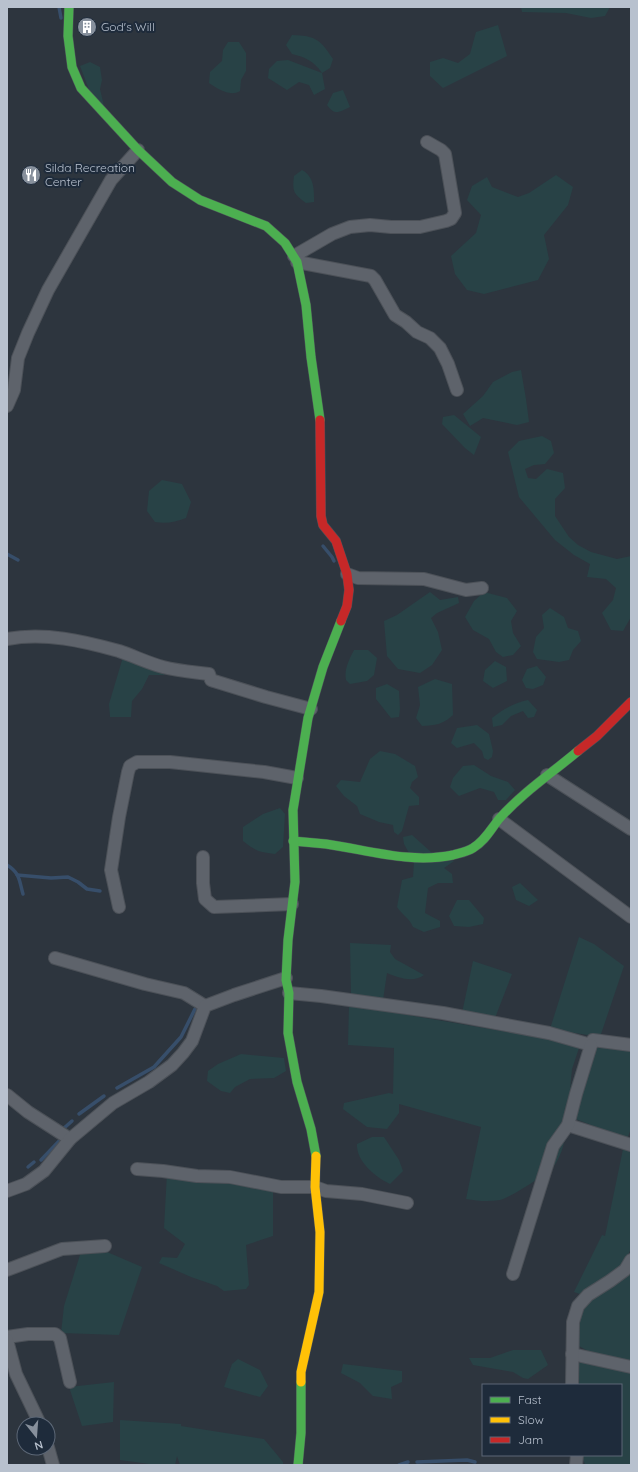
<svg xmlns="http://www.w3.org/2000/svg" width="638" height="1472" font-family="Quicksand,sans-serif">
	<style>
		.green { fill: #284246 }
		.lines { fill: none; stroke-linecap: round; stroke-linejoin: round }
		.stream { stroke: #374e6a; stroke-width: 3.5 }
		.street-casing { stroke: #4c5158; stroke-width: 14 }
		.fast-casing { stroke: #4c5158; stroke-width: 10 }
		.slow-casing { stroke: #4c5158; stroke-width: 10 }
		.jam-casing { stroke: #4c5158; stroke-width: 10 }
		.street { stroke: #5e636b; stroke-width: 12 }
		.fast { stroke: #4caf50; stroke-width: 9 }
		.slow { stroke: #ffc107; stroke-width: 9 }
		.jam { stroke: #c62828; stroke-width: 9 }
		.labels { text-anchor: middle; stroke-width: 4; stroke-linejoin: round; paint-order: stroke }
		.poi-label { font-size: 12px; fill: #b8c1ce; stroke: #1e2b3b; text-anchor: start }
	</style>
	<rect width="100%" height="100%" fill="#2d353e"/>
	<g class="green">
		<polygon points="521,7 610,7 605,16 591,18 566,13 522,12"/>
		<polygon points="498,25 507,56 443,88 430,76 430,62 443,58 458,63 470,54 476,32"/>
		<path d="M 292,35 C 316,36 320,39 333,59 L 330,68 L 322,73 L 325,89 L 314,95 L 309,85 L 299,82 L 287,90 L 268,78 L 269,69 L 277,61 L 288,60 L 322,73 C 314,61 305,57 292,54 L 286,45 Z"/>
		<path d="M 228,42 L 239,42 L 246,53 L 246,71 L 241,80 L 240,91 C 230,97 218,89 209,83 L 210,72 L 222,61 L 223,50 Z"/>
		<polygon points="90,62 100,67 102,80 100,89 104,106 96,108 80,66"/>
		<path d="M 343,90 L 350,107 C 339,112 335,116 327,105 L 333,93 Z"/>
		<path d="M 302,170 C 314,177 314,188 314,202 L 306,203 C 294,194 292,192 294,176 Z"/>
		<polygon points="556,175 573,187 568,205 544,235 549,259 538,280 484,294 467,290 455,274 451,256 476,233 481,215 467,200 472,186 487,177 492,187 518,197 529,193"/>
		<polygon points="521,370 526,399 529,422 517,425 483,418 470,426 463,414 483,396 493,382 512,372"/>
		<polygon points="454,415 481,437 474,455 465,448 442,424 443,417"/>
		<polygon points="542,436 551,441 554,453 545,464 534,465 525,469 528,478 536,479 547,469 563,473 565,488 555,499 555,516 569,537 578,545 591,552 617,559 631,556 631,617 623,631 611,630 602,613 613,600 616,588 606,579 587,577 590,564 574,555 555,540 519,497 508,452 519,441"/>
		<path d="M 162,480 L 182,484 L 191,502 L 186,518 C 175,522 167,524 155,522 L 147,511 L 149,491 Z"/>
		<polygon points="430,592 440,600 458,597 459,603 437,613 431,618 438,632 442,650 432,665 420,673 398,669 387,656 384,621 397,615"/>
		<polygon points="484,592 507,598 517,611 511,621 513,633 521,646 513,655 503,657 496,652 489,639 473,630 465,617 474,601"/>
		<polygon points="550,608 564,617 568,628 578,631 581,641 573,650 569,660 559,662 537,659 533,652 536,637 544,628 542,615"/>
		<path d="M 354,650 L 368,650 L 377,658 L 374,675 L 367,681 L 350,684 L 346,680 C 344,669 349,660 354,650 Z"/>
		<polygon points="123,657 167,668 164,675 149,675 142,689 132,701 131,717 110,717 109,704"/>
		<polygon points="495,661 506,667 507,681 493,688 483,681 485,670"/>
		<polygon points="537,666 546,677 543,685 533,689 526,688 522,680 527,669"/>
		<path d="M 435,679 L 452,684 L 453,715 C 442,725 436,725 422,726 L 416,718 L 420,705 L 418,687 Z"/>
		<polygon points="387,684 399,691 400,709 399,717 391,718 376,699 376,688"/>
		<path d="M 528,700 L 537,710 L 534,717 L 528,718 L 523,711 L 511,716 L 502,725 L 493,727 L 492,718 C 503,709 514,703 528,700 Z"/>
		<polygon points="477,725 489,734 493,751 492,757 488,760 484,758 482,751 474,743 457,748 451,743 457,728"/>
		<polygon points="380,751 395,754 415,766 418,777 412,782 410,788 419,797 419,805 409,806 402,831 398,835 394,832 393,825 379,822 360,814 357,806 344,796 336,786 341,780 360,782 370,759"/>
		<polygon points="474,765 491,776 508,782 515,790 506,800 498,800 494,792 480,788 459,796 450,787 453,778 463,766"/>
		<path d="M 280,808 L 285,814 L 283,847 L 275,854 C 258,852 256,851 243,841 L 243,827 L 263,814 Z"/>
		<path d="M 412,835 L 431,852 L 454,861 L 444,868 L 452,874 L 453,883 L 438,883 L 428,888 L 425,913 L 440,921 L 440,927 L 424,932 L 413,927 C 409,917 403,916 397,907 L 402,880 L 413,877 L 414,862 L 404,844 L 403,837 Z"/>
		<polygon points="520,883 538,900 529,906 516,900 512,887"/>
		<polygon points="457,900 469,900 484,918 483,924 469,927 454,926 449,916"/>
		<polygon points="579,937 594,944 624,966 600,1037 550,1029"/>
		<path d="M 350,943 L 391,945 L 390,952 L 395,959 L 424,975 C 413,983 399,978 387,973 L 383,1000 L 351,995 Z"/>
		<polygon points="473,961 512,974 495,1018 462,1013"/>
		<path d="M 349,1005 L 502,1031 L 581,1042 L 572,1069 L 570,1089 L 575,1073 L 587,1042 L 631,1050 L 631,1129 L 627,1139 L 568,1116 C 566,1133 565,1148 556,1163 C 551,1172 510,1198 500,1200 C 489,1202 477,1201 466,1199 L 481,1127 L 399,1104 L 399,1113 L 387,1129 L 367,1127 L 343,1109 L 344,1103 L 389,1093 L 393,1094 L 394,1048 L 348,1045 Z"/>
		<polygon points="241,1054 284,1058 286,1071 274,1078 250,1079 235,1087 230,1093 221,1091 207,1081 208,1071 218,1064"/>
		<path d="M 372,1137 L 384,1137 L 399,1160 L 403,1171 L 390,1184 C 375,1177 356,1161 357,1144 Z"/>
		<polygon points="623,1149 631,1152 631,1248 622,1270 580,1294 574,1292 602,1235 605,1236"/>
		<polygon points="167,1173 236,1179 273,1190 273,1236 246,1245 249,1285 246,1289 224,1291 217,1286 191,1277 159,1263 162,1257 177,1258 185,1244 164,1228"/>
		<polygon points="84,1242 142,1267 119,1335 61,1333 64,1306"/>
		<polygon points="631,1267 631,1362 595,1355 579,1346 577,1336 583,1303"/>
		<polygon points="513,1350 541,1350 548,1365 528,1379 523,1378 513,1372 473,1365 469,1358 490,1358"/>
		<polygon points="238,1359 260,1370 268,1386 260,1397 224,1387 232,1364"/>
		<polygon points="588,1362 631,1372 631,1465 588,1465 585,1464 581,1455 621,1455 621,1385 578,1385 577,1369 579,1363"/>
		<polygon points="343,1364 402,1371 402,1382 391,1387 392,1399 373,1396 360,1383 341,1373"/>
		<polygon points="114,1382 113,1422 82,1426 69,1387"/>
		<polygon points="120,1420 181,1424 181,1426 264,1439 283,1462 283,1465 180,1465 177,1456 175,1465 157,1465 120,1460"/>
	</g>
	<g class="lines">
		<g class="stream">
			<polyline points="59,7 61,18"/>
			<polyline points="323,546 332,557 334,561"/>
			<polyline points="7,554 18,560"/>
			<path d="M 7,865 C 20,873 19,880 23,894"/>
			<polyline points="17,875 51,878 68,877 78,882 87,889 100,891"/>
			<polyline points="117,1088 154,1067 181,1037 195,1009"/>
			<polyline points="79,1114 104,1096"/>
			<polyline points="63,1129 72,1121"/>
			<polyline points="41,1160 62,1138"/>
			<polyline points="28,1167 34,1162"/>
			<polyline points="417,1462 467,1460 475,1462"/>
			<polyline points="399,1465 408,1462"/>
		</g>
		<defs>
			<g id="street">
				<polyline points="294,256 332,234 350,227 370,225 391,227 420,227 446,221 451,219 455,213 445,154 441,150 427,142"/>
				<polyline points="297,262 371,276 375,280 395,315 406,322 417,332 430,338 440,348 448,364 457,390"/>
				<polyline points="7,406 14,390 18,358 28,333 48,290 111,180 138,150"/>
				<polyline points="347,574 358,578 424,579 466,590 482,588"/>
				<path d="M 7,639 C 45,632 83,641 119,651 C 134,656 148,663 163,667 C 178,671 193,672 209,674 L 211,680 L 214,681 L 266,697 L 311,709"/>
				<polyline points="547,775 631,829"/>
				<polyline points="499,819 631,917"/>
				<polyline points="203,857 203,883 205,899 214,907 292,904"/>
				<polyline points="119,907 111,870 119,817 128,772 130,766 137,762 170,762 264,772 297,778"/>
				<polyline points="55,958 145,984 184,993 205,1006"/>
				<polyline points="289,993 321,996 443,1013 549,1033 591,1045 593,1040 631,1045"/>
				<polyline points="7,1095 28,1112 70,1139"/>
				<polyline points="568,1125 631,1145"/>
				<polyline points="137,1169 163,1171 197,1176 230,1177 281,1187 315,1187 326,1191 362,1194 407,1203"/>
				<polyline points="7,1191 26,1184 44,1171 70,1139 113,1103 149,1082 172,1065 183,1053 192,1041 205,1006 234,995 286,978"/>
				<polyline points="7,1270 62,1249 105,1246"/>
				<polyline points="513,1274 553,1146 568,1125 576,1094 591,1045"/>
				<polyline points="7,1337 28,1334 55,1334 60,1338 70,1382"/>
				<polyline points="7,1340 16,1374 40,1424"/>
				<polyline points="572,1354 631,1367"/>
				<polyline points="572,1385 573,1322 578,1306 588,1295 610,1281 625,1270 631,1260"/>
				<polyline points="48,1447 53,1465"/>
				<polyline points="576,1465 577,1455"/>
			</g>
			<g id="fast">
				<polyline points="69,7 68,36 72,67 81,88 138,150 172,182 200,200 266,226 285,243 297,262 306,305 311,357 320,420"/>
				<path d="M 293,841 C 304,842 315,843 326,844 C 368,850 411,864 453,855 C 460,853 467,852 473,848 C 485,841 491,829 499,819 C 522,793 552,773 578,751"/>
				<polyline points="316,1156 311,1129 297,1082 288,1033 289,993 286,980 288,940 295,882 293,810 308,718 323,667 341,621"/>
				<polyline points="298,1465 301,1433 301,1382"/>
			</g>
			<polyline id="slow" points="301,1382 301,1372 319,1292 320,1232 315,1187 316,1156"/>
			<g id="jam">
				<polyline points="320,420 321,516 323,525 336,541 347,574 349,590 347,606 341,621"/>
				<polyline points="578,751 597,736 631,702"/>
			</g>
		</defs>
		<use href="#street" class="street-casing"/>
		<use href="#fast" class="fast-casing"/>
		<use href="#slow" class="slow-casing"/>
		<use href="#jam" class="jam-casing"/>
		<use href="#street" class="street"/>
		<use href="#fast" class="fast"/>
		<use href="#slow" class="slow"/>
		<use href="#jam" class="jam"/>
	</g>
	<defs>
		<symbol id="building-disc" viewBox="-11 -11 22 22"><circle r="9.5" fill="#87909c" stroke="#1e2b3b"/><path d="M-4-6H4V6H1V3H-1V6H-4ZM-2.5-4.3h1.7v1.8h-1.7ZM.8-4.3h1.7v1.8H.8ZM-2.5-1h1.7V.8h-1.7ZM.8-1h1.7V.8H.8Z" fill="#fff"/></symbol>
		<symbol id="restaurant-disc" viewBox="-11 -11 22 22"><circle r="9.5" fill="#87909c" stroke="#1e2b3b"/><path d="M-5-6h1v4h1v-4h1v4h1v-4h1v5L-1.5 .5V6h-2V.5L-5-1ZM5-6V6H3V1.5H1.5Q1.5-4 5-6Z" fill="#fff"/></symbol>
	</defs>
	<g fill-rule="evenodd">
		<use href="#building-disc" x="76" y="16" width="22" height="22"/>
		<use href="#restaurant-disc" x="20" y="164" width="22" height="22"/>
	</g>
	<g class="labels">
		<g class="poi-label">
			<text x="101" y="31">God's Will</text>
			<text x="45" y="172">Silda Recreation<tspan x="45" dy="14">Center</tspan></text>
		</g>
	</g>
	<rect width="638" height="1472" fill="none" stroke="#b8c1ce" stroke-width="16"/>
	<rect x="482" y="1384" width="140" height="72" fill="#1e2b3b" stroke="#5c6776"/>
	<rect x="490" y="1397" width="20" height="6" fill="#4caf50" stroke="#5c6776"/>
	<text x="518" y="1404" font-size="12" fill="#b8c1ce">Fast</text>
	<rect x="490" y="1417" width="20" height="6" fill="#ffc107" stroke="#5c6776"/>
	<text x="518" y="1424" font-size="12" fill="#b8c1ce">Slow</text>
	<rect x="490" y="1437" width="20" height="6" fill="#c62828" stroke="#5c6776"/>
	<text x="518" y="1444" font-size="12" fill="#b8c1ce">Jam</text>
	<g transform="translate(36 1436) rotate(163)"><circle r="19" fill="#1e2b3b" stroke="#5c6776"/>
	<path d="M0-3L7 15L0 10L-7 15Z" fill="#87909c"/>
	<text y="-6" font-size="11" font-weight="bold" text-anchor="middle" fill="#b8c1ce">N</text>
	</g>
</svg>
